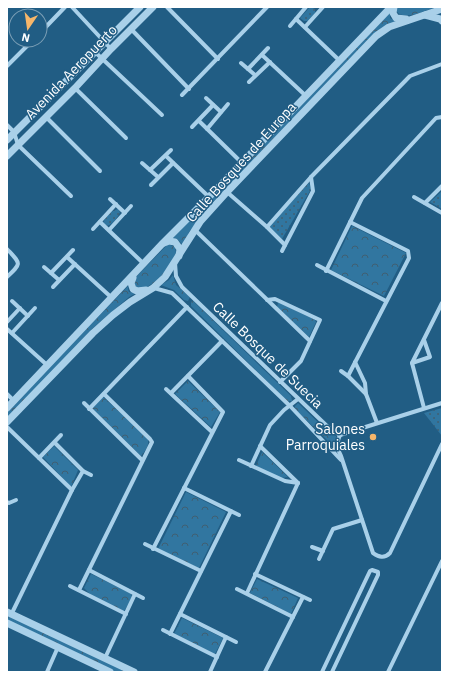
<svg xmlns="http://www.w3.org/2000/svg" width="449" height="679" font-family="'IBM Plex Sans',sans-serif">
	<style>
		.grass { fill: url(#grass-dots) }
		.forest { fill: url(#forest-crowns) }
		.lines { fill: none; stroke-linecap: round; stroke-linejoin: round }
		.minor { stroke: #a9d0e9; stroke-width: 4 }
		.tertiary { stroke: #a9d0e9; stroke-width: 7 }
		.poi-dot { fill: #f6b66a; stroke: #215d84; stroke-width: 1.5 }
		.labels { text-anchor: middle; stroke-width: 3; stroke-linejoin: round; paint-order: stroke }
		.street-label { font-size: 14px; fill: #fff; stroke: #215d84 }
		.poi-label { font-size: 14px; fill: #fff; stroke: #215d84; text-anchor: end }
	</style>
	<defs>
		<pattern id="grass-dots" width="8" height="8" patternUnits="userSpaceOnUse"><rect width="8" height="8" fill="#3176a0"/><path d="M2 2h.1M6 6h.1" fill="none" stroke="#405f72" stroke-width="1.8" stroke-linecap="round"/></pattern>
		<pattern id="forest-crowns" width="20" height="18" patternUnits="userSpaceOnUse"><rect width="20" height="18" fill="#3176a0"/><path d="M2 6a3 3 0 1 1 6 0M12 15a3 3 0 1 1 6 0" fill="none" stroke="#405f72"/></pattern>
	</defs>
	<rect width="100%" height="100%" fill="#215d84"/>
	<g class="grass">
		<polygon points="310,7 315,9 315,13 309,21 304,21 300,18"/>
		<polygon points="309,183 311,189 282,239 267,225"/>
		<polygon points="442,191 442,209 430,202"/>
		<path d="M 118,209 L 120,212 C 118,217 113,224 107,226 L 103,223 C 106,216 111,211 118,209 Z"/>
		<polygon points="442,408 442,436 424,413"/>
	</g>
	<g class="forest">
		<path d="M 397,7 L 436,7 C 426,10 404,22 396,11 Z"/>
		<polygon points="390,13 390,18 396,21 386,26 212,203 189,232 183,245 177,239 173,238"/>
		<polygon points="352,226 406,253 384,296 331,270"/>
		<polygon points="168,244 175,247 176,253 168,268 159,279 144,289 136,288 133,280"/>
		<polygon points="173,275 176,285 190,297 188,301 184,300 174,290 161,285 169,280"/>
		<polygon points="129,285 128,289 129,292 136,293 129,297 93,328 7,420 7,411"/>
		<polygon points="193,301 291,396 292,401 287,401 191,306 191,302"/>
		<polygon points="278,303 280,303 315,320 316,322 309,337 277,307"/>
		<polygon points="188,381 220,412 211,427 175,394"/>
		<path d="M 103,397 L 148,438 C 149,446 146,450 141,456 L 92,408 Z"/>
		<polygon points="298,403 326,430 336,436 334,449 326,439 295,409 295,406"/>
		<polygon points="54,446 78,470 71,487 43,457"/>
		<polygon points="262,452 288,477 281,478 256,466"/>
		<polygon points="186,492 226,512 199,568 158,549"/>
		<polygon points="91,574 130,593 132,596 129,604 124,611 92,596 84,588"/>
		<polygon points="257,579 298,598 291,614 250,593"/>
		<polygon points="7,614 129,672 113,672 7,623"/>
		<polygon points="182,618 223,638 215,654 174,634"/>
	</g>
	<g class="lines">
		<g class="minor">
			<polyline points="72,7 111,49"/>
			<polyline points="167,7 218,59"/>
			<polyline points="296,19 340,61"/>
			<polyline points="290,26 306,7"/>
			<polyline points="305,27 323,7"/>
			<polyline points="131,29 189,89"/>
			<polyline points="40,33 65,7"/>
			<polyline points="95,52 162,115"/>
			<polyline points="262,55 306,96"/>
			<polyline points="241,63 255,75"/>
			<polyline points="7,66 33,40"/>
			<polyline points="248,69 268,48"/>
			<polyline points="249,82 270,62"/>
			<polyline points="75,88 126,138"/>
			<polyline points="182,95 267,7"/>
			<polyline points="206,98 221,112"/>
			<polyline points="46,117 100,171"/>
			<polyline points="199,121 241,162"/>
			<polyline points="7,125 14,132 18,145 71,196"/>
			<polyline points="192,127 213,105"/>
			<polyline points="207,129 228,104"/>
			<polyline points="166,156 209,197"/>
			<polyline points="142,163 158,177"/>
			<polyline points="150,170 171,150"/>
			<polyline points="151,185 173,163"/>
			<polyline points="227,192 267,227 285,245"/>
			<polyline points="414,197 442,213"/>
			<polyline points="110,199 125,213"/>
			<polyline points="425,203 442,186"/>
			<polyline points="100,222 144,264"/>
			<polyline points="267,227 311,177 410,76 442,64"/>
			<polyline points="93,229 116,204"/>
			<polyline points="109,230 131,206"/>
			<polyline points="195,230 310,341"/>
			<path d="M 7,249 C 21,264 22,263 7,277"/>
			<polyline points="282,251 313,191 311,177"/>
			<polyline points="67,257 112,298"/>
			<polyline points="175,263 176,276 182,287 328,427 340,435"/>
			<polyline points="317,265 386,301"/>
			<polyline points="44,267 59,280"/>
			<polyline points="326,271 362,198 436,118 442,117"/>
			<polyline points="51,273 73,250"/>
			<polyline points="53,287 75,264"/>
			<polyline points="154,288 172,293 290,406 341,460"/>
			<polyline points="267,300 275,299 320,320 301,361 280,382"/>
			<polyline points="12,301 28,316"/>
			<polyline points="7,322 20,308"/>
			<polyline points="7,329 47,365"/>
			<polyline points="12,333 35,308"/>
			<polyline points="355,362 365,383 366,394 377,423"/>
			<polyline points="412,363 430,357 424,340"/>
			<polyline points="341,371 348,376 366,394"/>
			<polyline points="348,376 409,258 408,251 350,222"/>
			<polyline points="166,389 212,432"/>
			<polyline points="171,393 222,341"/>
			<polyline points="7,394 14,401"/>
			<polyline points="84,403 142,460"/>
			<polyline points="424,408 412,363 442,303"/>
			<polyline points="89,409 187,307"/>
			<polyline points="7,427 72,490"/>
			<path d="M 340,435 C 336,443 337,448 341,456 L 373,553 C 379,557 384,559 390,553 L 442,444"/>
			<polyline points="340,435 442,403"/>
			<polyline points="55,443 83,471 91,475"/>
			<polyline points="260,446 298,483"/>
			<polyline points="39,458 61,435"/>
			<polyline points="239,460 285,481 298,483"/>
			<polyline points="251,466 270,425 284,410 298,399"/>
			<polyline points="184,488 239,515"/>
			<polyline points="7,502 9,503 16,500"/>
			<polyline points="145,544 201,571"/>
			<polyline points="312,547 323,551"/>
			<polyline points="153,549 223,412 188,376"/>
			<polyline points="319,559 333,529 362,520"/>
			<polyline points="89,570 143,598"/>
			<polyline points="255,574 310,600"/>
			<polyline points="70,586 126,614"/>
			<polyline points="237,589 293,617"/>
			<polyline points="79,590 152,442 150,439 104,394"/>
			<polyline points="247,593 298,483"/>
			<polyline points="180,614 236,642"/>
			<polyline points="11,615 72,490 83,471"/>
			<polyline points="163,630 217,657"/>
			<polyline points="170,634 231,511"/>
			<polyline points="105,658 135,594"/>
			<polyline points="47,672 58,647"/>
			<polyline points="210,672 226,637"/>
			<polyline points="265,672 303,597"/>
			<polyline points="322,672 370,571 372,570 378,572 378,575 332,672"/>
			<polyline points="388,672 442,561"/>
		</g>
		<g class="tertiary">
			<polyline points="394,7 393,13 396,18 406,19"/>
			<polyline points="425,15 440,19 442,21"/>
			<polyline points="7,140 140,7"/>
			<polyline points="7,156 75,88 111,49 153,7"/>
			<polyline points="164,243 169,241 175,242 180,249 179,256"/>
			<polyline points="133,278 131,283 133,289 137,291 146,290"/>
			<polyline points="7,408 163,243 209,197 391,7"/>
			<polyline points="7,422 93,333 113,315 130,302 153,288 165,277 200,222 227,192 376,36 389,27 442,9"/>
			<polyline points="7,612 134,672"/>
			<polyline points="7,623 110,672"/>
		</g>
	</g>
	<circle class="poi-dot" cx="373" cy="437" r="4"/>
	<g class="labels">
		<g class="street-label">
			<text transform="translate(71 72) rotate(-46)" y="5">Avenida Aeropuerto</text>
			<text transform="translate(241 162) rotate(-48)" y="5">Calle Bosques de Europa</text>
			<text transform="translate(268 355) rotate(44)" y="5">Calle Bosque de Suecia</text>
		</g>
		<g class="poi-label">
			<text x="365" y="434">Salones<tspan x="365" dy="16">Parroquiales</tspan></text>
		</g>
	</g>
	<rect width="449" height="679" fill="none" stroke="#ffffff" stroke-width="16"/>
	<g transform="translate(28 28) rotate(193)"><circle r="19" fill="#215d84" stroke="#7a9eb5"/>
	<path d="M0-3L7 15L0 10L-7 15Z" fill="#f6b66a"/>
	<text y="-6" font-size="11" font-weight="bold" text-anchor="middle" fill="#ffffff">N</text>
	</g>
</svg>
